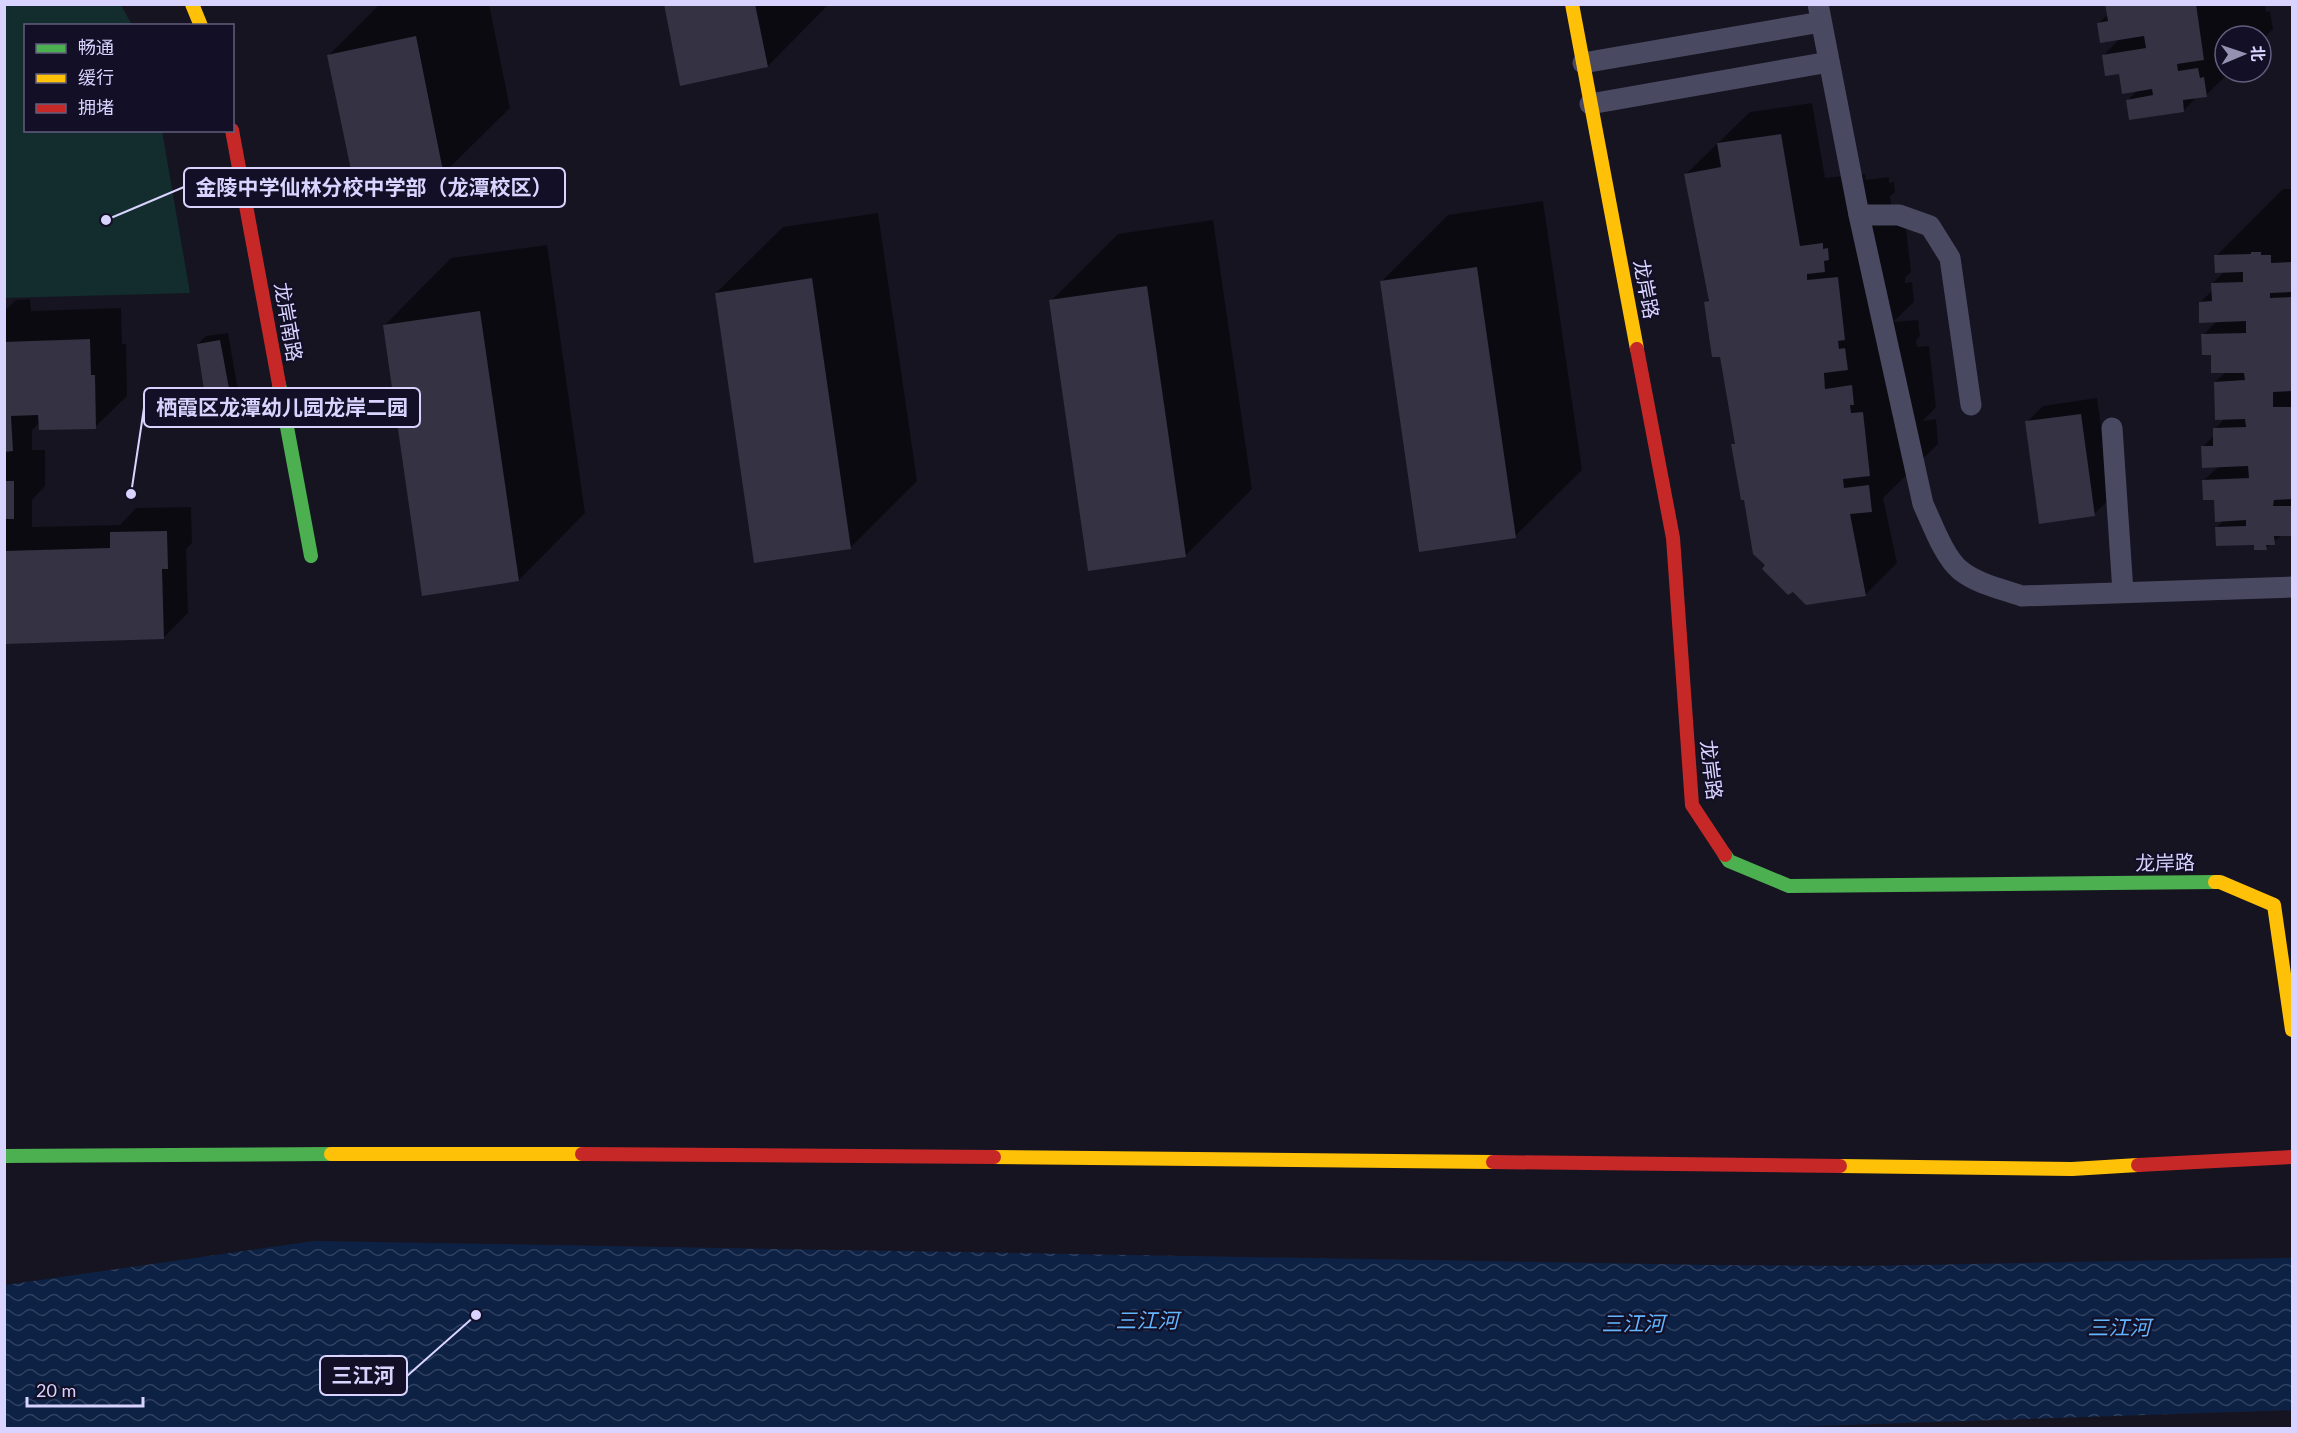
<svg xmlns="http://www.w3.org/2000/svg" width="2297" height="1433" font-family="Lato,'Noto Sans SC',sans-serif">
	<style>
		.grass { fill: #132c2d }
		.water { fill: url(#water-waves) }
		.shadow { fill: #0007 }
		.building { fill: #343243 }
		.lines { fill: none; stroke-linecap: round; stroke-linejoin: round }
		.lane { stroke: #4a4962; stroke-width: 21 }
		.fast { stroke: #4caf50; stroke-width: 14 }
		.slow { stroke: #ffc107; stroke-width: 14 }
		.jam { stroke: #c62828; stroke-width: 14 }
		.labels { text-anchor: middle; stroke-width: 4.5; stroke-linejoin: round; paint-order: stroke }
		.street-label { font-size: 20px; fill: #d9d4ff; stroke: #130f26 }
		.water-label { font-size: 21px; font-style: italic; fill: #62b6ff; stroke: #130f26 }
		.leader { fill: none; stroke: #d9d4ff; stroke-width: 2 }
		.callout-dot { fill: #d9d4ff; stroke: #130f26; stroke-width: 2 }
		.callout { fill: #130f26; stroke: #d9d4ff; stroke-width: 2 }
		.callout-label { font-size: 21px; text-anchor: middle; font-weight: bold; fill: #d9d4ff }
	</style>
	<defs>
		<pattern id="water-waves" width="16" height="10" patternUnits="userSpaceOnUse" patternTransform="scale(1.5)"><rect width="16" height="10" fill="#0d2144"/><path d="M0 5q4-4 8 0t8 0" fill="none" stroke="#304060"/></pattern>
	</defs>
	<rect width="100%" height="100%" fill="#161421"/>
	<polygon class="grass" points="4,5 121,5 132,25 26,26 26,130 162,131 190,293 5,298"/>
	<polygon class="water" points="314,1241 1716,1265 1863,1266 2292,1258 2292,1410 1759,1428 5,1428 5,1285"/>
	<g class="shadow">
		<polygon points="380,4 489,4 510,108 443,174 329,55"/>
		<polygon points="665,4 829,4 768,66"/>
		<polygon points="2107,4 2265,4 2266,12 2270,11 2273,29 2261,41 2261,36 2225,36 2225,72 2230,72 2206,95 2197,97 2184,110 2128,100 2138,90 2104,55 2120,38 2099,23 2108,14"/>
		<polygon points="1812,103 1825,178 1865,174 1866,180 1889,177 1889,183 1894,182 1895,192 1890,196 1891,204 1882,213 1904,211 1911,272 1905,278 1905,283 1912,282 1914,302 1893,322 1918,320 1920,336 1916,340 1917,347 1929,346 1936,407 1923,421 1936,419 1938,444 1883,498 1897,563 1865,595 1793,590 1767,565 1746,499 1733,445 1736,441 1721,355 1706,302 1710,298 1686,174 1750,112"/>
		<polygon points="2283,189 2292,189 2292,535 2282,535 2266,548 2216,528 2224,520 2215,498 2204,480 2219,466 2203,447 2215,434 2215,429 2225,418 2215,382 2226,372 2203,335 2217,321 2200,302 2213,290 2212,284 2225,271 2216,256"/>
		<polygon points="1543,201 1582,470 1515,536 1381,282 1448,215"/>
		<polygon points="878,213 917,481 850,548 716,293 783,227"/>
		<polygon points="1213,220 1252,489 1185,556 1051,301 1118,234"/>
		<polygon points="547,245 585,513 519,580 385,325 451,258"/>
		<polygon points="30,299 31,311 121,308 122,344 126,344 127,396 95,427 40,422 32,430 32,450 45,450 45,486 32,500 32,527 120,525 136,508 191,507 192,543 186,549 188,613 163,638 5,620 4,311 16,300"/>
		<polygon points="228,333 238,390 230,398 198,344 206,336"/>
		<polygon points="2097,398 2111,498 2094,514 2027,422 2043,406"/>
	</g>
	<g class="building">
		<polygon points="664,4 755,4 768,67 680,86"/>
		<polygon points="2105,4 2196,4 2204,60 2177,64 2178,71 2198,68 2200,78 2204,77 2207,97 2183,100 2184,112 2129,120 2126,100 2153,95 2152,89 2122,94 2119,74 2105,76 2102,55 2146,48 2144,36 2100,43 2097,23 2108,21"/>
		<polygon points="416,36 444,176 356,194 327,55"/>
		<polygon points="1781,134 1800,246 1823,243 1823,249 1828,248 1829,260 1824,261 1825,272 1807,274 1807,280 1838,277 1845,340 1838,341 1839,349 1845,348 1848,370 1824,373 1825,389 1852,385 1854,405 1850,405 1851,413 1863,412 1870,476 1843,479 1844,488 1869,485 1872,512 1850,514 1866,596 1806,605 1793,592 1788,595 1762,569 1765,565 1753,554 1744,500 1741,500 1731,444 1735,444 1720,357 1712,357 1704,302 1709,301 1684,174 1721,167 1717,143"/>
		<polygon points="2251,252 2261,252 2261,255 2271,255 2271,263 2292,262 2292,292 2270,293 2270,298 2292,297 2292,391 2273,392 2273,407 2292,407 2292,499 2274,500 2273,506 2292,506 2292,536 2274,536 2275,545 2266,545 2267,550 2254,550 2254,545 2216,546 2215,527 2246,526 2246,520 2215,522 2214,500 2203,500 2202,480 2249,478 2248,466 2202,468 2201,446 2213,446 2213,428 2246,427 2245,419 2215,420 2214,382 2245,380 2244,373 2211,373 2211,355 2202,355 2201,334 2246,333 2246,321 2199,323 2199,302 2212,301 2211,283 2243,282 2243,272 2215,273 2214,255 2251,254"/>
		<polygon points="1477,267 1516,538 1419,552 1380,281"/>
		<polygon points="812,278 851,549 754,563 715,293"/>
		<polygon points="1147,286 1186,557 1088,571 1049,300"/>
		<polygon points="480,311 519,581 422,596 383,325"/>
		<polygon points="90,339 91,375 95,375 96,429 39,430 38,415 11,416 13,451 4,452 4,342"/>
		<polygon points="220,340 231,399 206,403 197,344"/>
		<polygon points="2081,414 2095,516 2039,524 2025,421"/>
		<rect x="4" y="481" width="10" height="38"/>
		<polygon points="167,531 168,569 162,569 164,639 4,644 4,551 110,548 110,532"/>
	</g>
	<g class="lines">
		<g class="lane">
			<path d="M 1818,4 L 1859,215 L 1923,504 C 1932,523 1944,557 1960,570 C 1977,584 2002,589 2022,596 L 2292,587"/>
			<polyline points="1583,63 1821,22"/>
			<polyline points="1590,104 1829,62"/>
			<polyline points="1859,215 1899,215 1930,226 1950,258 1971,405"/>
			<polyline points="2112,428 2123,592"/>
		</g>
		<g class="fast">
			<polyline points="279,384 311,556"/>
			<polyline points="1725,855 1729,861 1789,886 2215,882"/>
			<polyline points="4,1156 331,1154"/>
		</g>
		<g class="slow">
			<polyline points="192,4 201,26"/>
			<polyline points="1572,4 1637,349"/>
			<polyline points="2215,882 2220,882 2274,905 2292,1030"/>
			<polyline points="331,1154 582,1154"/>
			<polyline points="994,1157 1493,1162"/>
			<polyline points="1840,1166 2072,1169 2138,1165"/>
		</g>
		<g class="jam">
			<polyline points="232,130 279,384"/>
			<polyline points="1637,349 1673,538 1692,805 1725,855"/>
			<polyline points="582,1154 994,1157"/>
			<polyline points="1493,1162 1840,1166"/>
			<polyline points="2138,1165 2292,1157"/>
		</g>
	</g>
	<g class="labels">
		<g class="street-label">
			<text transform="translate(1646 289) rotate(79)" y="7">龙岸路</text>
			<text transform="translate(288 322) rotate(80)" y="7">龙岸南路</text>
			<text transform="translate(1711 770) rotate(83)" y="7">龙岸路</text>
			<text transform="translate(2165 863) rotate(-1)" y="7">龙岸路</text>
		</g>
		<g class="water-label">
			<text x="1147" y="1328">三江河</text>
			<text x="1633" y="1331">三江河</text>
			<text x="2119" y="1335">三江河</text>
		</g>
	</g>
	<path class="leader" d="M106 220L184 187M131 494L144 408M476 1315L407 1376"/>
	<g class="callout-dot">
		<circle cx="106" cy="220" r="6"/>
		<circle cx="131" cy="494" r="6"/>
		<circle cx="476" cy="1315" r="6"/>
	</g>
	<g class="callout">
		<rect x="184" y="168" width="381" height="39" rx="6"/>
		<rect x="144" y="388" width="276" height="39" rx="6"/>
		<rect x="320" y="1356" width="87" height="39" rx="6"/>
	</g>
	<g class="callout-label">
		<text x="374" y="195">金陵中学仙林分校中学部（龙潭校区）</text>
		<text x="282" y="415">栖霞区龙潭幼儿园龙岸二园</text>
		<text x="363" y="1383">三江河</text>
	</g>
	<rect width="2297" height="1433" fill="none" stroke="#d9d4ff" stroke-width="12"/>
	<rect x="24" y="24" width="210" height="108" fill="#130f26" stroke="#625e7d" stroke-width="1.5"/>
	<rect x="36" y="44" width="30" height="9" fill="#4caf50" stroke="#625e7d" stroke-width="1.5"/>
	<text x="78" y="54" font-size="18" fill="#d9d4ff">畅通</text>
	<rect x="36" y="74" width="30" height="9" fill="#ffc107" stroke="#625e7d" stroke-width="1.5"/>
	<text x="78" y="84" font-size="18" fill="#d9d4ff">缓行</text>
	<rect x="36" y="104" width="30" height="9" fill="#c62828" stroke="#625e7d" stroke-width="1.5"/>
	<text x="78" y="114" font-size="18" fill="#d9d4ff">拥堵</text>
	<g transform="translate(2243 54) rotate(88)"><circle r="28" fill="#130f26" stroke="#625e7d" stroke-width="1.5"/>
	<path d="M0-4.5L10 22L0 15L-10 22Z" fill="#9591b1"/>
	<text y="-9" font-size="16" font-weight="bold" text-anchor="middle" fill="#d9d4ff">北</text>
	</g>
	<path d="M27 1397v9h116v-9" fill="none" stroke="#d9d4ff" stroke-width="3"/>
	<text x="36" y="1397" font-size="18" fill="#d9d4ff" stroke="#130f26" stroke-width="4.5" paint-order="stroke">20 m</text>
</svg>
